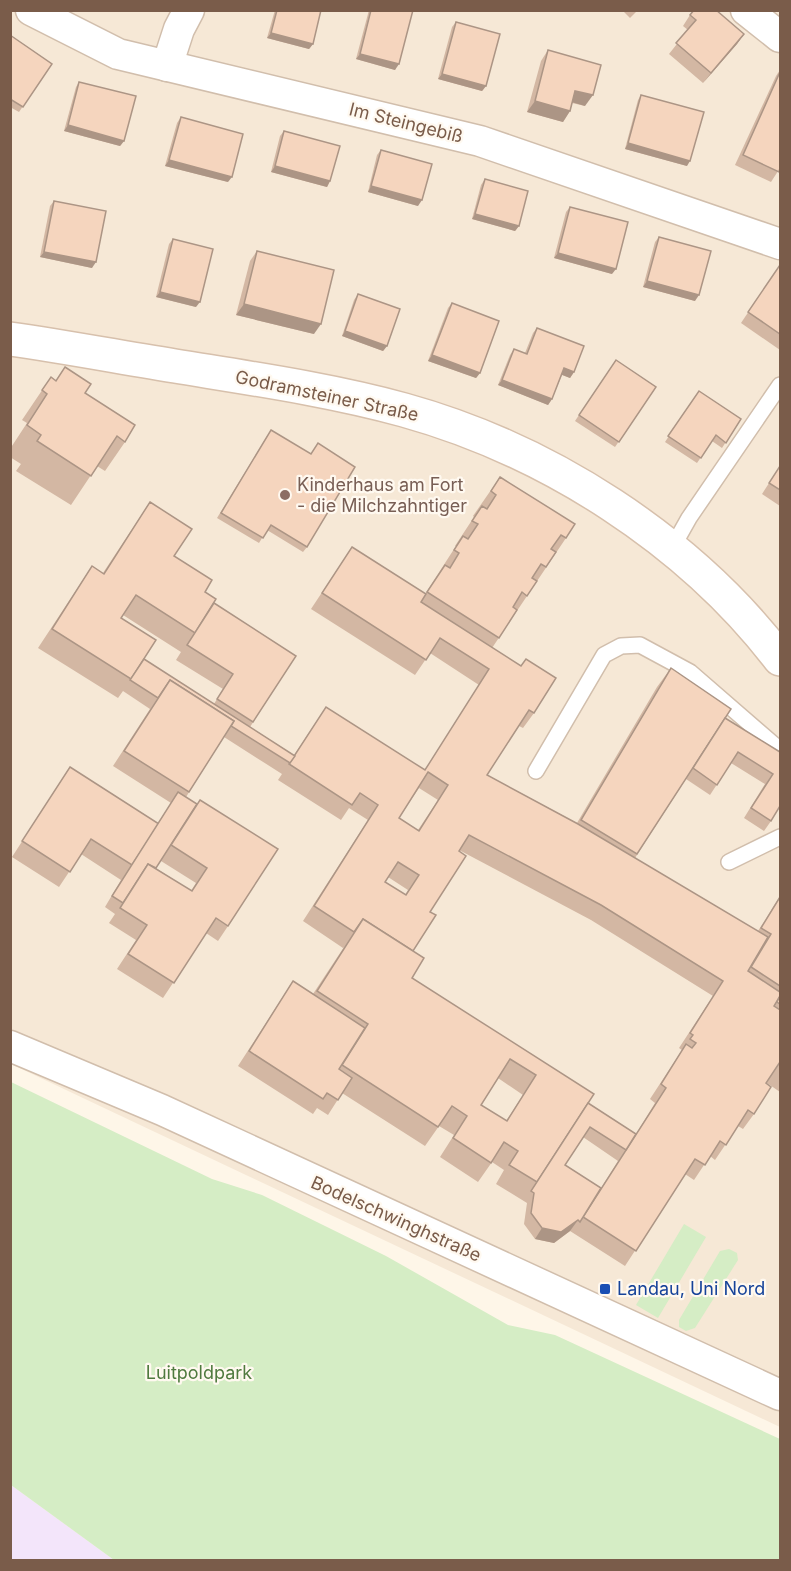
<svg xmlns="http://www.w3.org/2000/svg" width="791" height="1571" font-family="Inter,sans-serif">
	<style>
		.residential { fill: #f6e8d6 }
		.education { fill: #f3e5fa }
		.green { fill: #d5edc5 }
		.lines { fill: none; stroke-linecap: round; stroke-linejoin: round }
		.lane-casing { stroke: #d1beac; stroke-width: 18 }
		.street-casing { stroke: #d1beac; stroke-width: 33 }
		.secondary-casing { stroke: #d7c0ac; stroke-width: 36 }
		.lane { stroke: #fff; stroke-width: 15 }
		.street { stroke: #fff; stroke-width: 30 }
		.secondary { stroke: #fff; stroke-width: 33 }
		.wall { fill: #d3b7a3; fill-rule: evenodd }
		.shaded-wall { fill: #ac9585 }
		.building { fill: #f5d5be; stroke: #ac9585; stroke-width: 1.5; fill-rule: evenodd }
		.education-dot { fill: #8d6e63; stroke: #fff9f0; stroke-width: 2 }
		.transit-dot { fill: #1a4fb4; stroke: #fff9f0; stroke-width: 2 }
		.labels { text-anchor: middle; stroke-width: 4.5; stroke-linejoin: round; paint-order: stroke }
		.street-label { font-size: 18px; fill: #7a5c4a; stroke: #fff9f0 }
		.education-label { font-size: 18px; fill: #785e54; stroke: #fff9f0; text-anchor: start }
		.transit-label { font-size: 18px; fill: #164399; stroke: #fff9f0; text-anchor: start }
		.park-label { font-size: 18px; fill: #4f7a3e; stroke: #fff9f0 }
	</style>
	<rect width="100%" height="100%" fill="#fef6e8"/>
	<polygon class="residential" points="11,11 780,11 780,1427 11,1064"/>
	<polygon class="education" points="11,1485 114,1560 11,1560"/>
	<g class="green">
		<polygon points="11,1082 212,1179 262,1195 386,1256 508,1325 555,1335 780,1439 780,1560 114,1560 11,1485"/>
		<polygon points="684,1224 706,1237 658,1318 636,1305"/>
		<polygon points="729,1249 737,1253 738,1260 695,1328 686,1331 679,1327 679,1320 720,1251"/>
	</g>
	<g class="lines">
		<defs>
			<g id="lane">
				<polyline points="671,550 689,518 780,385"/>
				<polyline points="536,771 604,655 621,646 640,645 690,672 780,750"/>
				<polyline points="729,862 780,837"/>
			</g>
			<g id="street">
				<polyline points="31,10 118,54 480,141 780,244"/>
				<polyline points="746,10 780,37"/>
				<polyline points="167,66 179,29 189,10"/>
				<polyline points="10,1046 162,1110 780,1395"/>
			</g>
			<path id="secondary" d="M 10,339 C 67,347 124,358 181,367 C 255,379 331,390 404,410 C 548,450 689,540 780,659"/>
		</defs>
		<use href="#lane" class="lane-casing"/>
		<use href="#street" class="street-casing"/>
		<use href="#secondary" class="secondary-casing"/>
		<use href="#lane" class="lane"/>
		<use href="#street" class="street"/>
		<use href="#secondary" class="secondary"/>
	</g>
	<g class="wall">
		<polygon points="275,10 321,10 313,44 309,49 267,38"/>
		<polygon points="369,10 413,10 395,70 356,59"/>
		<polygon points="622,10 638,10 630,18"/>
		<polygon points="690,15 744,34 737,44 703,83 669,54 688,30 683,26"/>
		<polygon points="456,22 486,86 482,91 438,79 452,27"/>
		<polygon points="10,35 52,64 19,112 10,107"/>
		<polygon points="548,50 585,106 572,103 570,111 563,122 527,112 541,61"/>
		<polygon points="780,70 780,168 771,182 735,165 776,76"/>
		<polygon points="79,82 124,141 120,146 64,131 76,87"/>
		<polygon points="641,95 687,166 625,149 638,100"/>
		<polygon points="181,117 228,182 165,166 177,123"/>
		<polygon points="284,131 330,181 327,187 271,172 280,136"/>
		<polygon points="381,150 418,206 368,192 377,155"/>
		<polygon points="485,179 519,226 515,231 472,219 481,185"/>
		<polygon points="54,201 92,268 40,257 50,206"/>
		<polygon points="570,207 612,274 554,258 566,212"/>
		<polygon points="659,237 695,301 643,287 655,242"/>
		<polygon points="173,239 196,307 156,297 169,244"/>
		<polygon points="257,251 314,334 236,315 250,261"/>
		<polygon points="780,265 780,350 741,323"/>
		<polygon points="358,294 387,346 383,351 342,336 354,300"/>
		<polygon points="452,303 480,373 476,378 428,361 448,308"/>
		<polygon points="537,328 574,372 570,378 562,375 552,399 548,405 498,385 510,355 514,349 525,353 533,333"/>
		<polygon points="616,360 656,387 615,447 575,421"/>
		<polygon points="65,367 85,393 125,442 105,471 97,466 71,505 16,471 21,464 10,457 10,449 27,423 22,420 51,377 56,380"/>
		<polygon points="699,391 741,419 722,448 712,441 697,463 665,442"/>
		<polygon points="267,436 307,547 303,552 267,530 259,543 217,518"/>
		<polygon points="780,466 780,506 762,494"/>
		<path d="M 500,477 L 566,538 L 492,648 L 521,666 L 526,659 L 534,713 L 523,728 L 519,726 L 487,775 L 577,823 L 657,687 L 671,668 L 725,718 L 780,752 L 771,821 L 764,831 L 744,818 L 765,784 L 731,763 L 710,795 L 686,779 L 635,858 L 758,931 L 780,896 L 780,1092 L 767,1083 L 754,1114 L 743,1129 L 738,1126 L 715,1160 L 710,1156 L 694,1180 L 685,1174 L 625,1266 L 570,1231 L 554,1243 L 535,1239 L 524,1224 L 527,1203 L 496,1184 L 504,1170 L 492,1162 L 478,1182 L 440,1157 L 454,1135 L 439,1126 L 425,1146 L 342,1093 L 328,1115 L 317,1108 L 313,1114 L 238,1066 L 293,981 L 313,994 L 344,947 L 343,948 L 303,921 L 368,820 L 349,808 L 341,820 L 278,780 L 282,774 L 224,737 L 186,797 L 228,926 L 218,941 L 206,933 L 163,998 L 117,969 L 136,940 L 109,923 L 115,914 L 105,907 L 121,880 L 81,854 L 59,887 L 12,857 L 70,767 L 158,824 L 171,803 L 113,766 L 150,709 L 123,691 L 118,698 L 38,648 L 92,566 L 103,573 L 150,502 L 174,556 L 214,603 L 296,656 L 250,727 L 294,755 L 326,707 L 425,770 L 479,685 L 430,653 L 415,675 L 311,609 L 352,547 L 425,594 L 456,546 L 455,546 L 474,517 L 473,516 ZM 123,615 L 181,652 L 176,660 L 223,689 L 214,704 L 144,659 L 121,618 ZM 419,788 L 438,800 L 418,830 L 399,818 ZM 459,850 L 591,920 L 713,996 L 679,1048 L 682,1050 L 650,1099 L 655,1103 L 636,1134 L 588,1103 L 412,978 L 413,951 L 430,912 ZM 161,861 L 196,883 L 191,891 L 156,868 ZM 388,877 L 408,890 L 405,895 L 385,882 ZM 498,1078 L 523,1095 L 506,1121 L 481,1105 ZM 583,1137 L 618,1161 L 601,1188 L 565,1165 Z"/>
	</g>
	<g class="shaded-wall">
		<polygon points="271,33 313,44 309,49 267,38"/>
		<polygon points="744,34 737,44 703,83 711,73"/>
		<polygon points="360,54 399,64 395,70 356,59"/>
		<polygon points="442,74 486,86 482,91 438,79"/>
		<polygon points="575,91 593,95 585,106 568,101"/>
		<polygon points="535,101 570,111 563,122 527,112"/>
		<polygon points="68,125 124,141 120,146 64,131"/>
		<polygon points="628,143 690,161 687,166 625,149"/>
		<polygon points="169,160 232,177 228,182 165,166"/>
		<polygon points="275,166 330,181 327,187 271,172"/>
		<polygon points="371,186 422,200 418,206 368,192"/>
		<polygon points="475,214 519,226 515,231 472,219"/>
		<polygon points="44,252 96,262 92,268 40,257"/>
		<polygon points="558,253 616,269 612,274 554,258"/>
		<polygon points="647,281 699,295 695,301 643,287"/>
		<polygon points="160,292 200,302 196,307 156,297"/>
		<polygon points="244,304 321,324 314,334 236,315"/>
		<polygon points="345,331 387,346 383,351 342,336"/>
		<polygon points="432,355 480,373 476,378 428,361"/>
		<polygon points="564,368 574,372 570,378 560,374"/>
		<polygon points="502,380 552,399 548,405 498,385"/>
		<polygon points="578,1220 570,1231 554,1243 535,1239 542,1228"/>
	</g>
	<g class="building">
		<polygon points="277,10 321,10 313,44 271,33"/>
		<polygon points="371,10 413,10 399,64 360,54"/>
		<polygon points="694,10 716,10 744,34 711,73 676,43 696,20 690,15"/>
		<polygon points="456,22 500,34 486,86 442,74"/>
		<polygon points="10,35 52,64 23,107 10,99"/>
		<polygon points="548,50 601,65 593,95 575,91 570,111 535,101"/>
		<polygon points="780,72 780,168 779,172 743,155"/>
		<polygon points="79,82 136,96 124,141 68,125"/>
		<polygon points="641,95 704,112 690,161 628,143"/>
		<polygon points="181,117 243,134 232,177 169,160"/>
		<polygon points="284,131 340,146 330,181 275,166"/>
		<polygon points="381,150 432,164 422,200 371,186"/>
		<polygon points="485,179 528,191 519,226 475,214"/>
		<polygon points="54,201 106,211 96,262 44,252"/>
		<polygon points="570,207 628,222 616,269 558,253"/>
		<polygon points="659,237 711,251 699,295 647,281"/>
		<polygon points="173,239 213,249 200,302 160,292"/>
		<polygon points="257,251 334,270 321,324 244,304"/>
		<polygon points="780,265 780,334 748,312"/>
		<polygon points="358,294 400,309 387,346 345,331"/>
		<polygon points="452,303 499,321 480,373 432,355"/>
		<polygon points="537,328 584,346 574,372 564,368 552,399 502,380 514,349 527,354"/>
		<polygon points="616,360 656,387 619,442 579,415"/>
		<polygon points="65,367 91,384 85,393 135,425 125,442 117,436 91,476 37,441 41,435 27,425 47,394 42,390 51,377 56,381"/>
		<polygon points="699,391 741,419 726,443 716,435 701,458 668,436"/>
		<polygon points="271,430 311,454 318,443 355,467 307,547 271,525 263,538 221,513"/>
		<polygon points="780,466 780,490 769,483"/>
		<polygon points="500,477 575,524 566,538 561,535 551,549 556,552 546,567 541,564 532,578 537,581 527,596 522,592 513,607 517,610 499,638 427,592 445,565 450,568 459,553 454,550 463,536 468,539 478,524 472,521 482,506 487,509 496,495 491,491"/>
		<polygon points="150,502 192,529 174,556 212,580 205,592 216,599 195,633 136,595 121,618 156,640 131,679 52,629 92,566 104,574"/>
		<path d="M 352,547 L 426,594 L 421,602 L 521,666 L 526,659 L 556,678 L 534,713 L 529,710 L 487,775 L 578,824 L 768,937 L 748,971 L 780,992 L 780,996 L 774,1006 L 780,1010 L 780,1062 L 766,1083 L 771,1087 L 754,1114 L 748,1110 L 726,1145 L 720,1141 L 705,1165 L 695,1159 L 636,1251 L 583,1217 L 666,1088 L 661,1084 L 686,1044 L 692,1048 L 696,1043 L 690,1039 L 693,1035 L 690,1033 L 723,981 L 601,905 L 469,835 L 459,851 L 466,856 L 430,912 L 436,915 L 413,951 L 363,919 L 354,932 L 314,906 L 378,805 L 360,793 L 352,805 L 289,764 L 326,707 L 425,770 L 489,669 L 440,638 L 426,660 L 322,593 ZM 428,772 L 448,785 L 419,831 L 399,818 ZM 398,862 L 419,875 L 406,895 L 385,882 Z"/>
		<polygon points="214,603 296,656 253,722 217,699 233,674 187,645"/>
		<polygon points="144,659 295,756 290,763 231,726 234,721 170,680 158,698 130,680"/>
		<polygon points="671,668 731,709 637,854 581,820"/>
		<polygon points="170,680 234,721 189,792 124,751"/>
		<polygon points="725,718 780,752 780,806 771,821 751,808 773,774 738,752 717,785 693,768"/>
		<polygon points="70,767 159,824 132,865 91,839 70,872 22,841"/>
		<polygon points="178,792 197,804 156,868 148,864 123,903 112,896"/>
		<polygon points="200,800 278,849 228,926 216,918 174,983 128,954 147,925 120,908 148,864 192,891 207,868 171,845"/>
		<polygon points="780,897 780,986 751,967 771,934 761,928"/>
		<path d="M 363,919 L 424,958 L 412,978 L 594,1094 L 537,1182 L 509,1165 L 518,1151 L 504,1142 L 491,1163 L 453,1138 L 467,1116 L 452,1106 L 438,1127 L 342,1065 L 368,1024 L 317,991 ZM 510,1059 L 536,1075 L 507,1121 L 481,1105 Z"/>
		<polygon points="293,981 365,1028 339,1069 352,1078 338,1100 327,1093 323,1099 249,1051"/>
		<polygon points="780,996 780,1004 777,1002"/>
		<polygon points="588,1103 636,1134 626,1150 590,1127 565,1165 601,1188 580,1222 578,1220 561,1232 542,1228 531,1213 534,1193 531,1191"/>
	</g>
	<circle class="education-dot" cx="285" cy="495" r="6"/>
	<rect class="transit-dot" x="599" y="1283" width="12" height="12" rx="3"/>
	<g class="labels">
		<g class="street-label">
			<text transform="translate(406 123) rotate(14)" y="6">Im Steingebiß</text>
			<text transform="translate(327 396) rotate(12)" y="6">Godramsteiner Straße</text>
			<text transform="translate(396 1219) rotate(24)" y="6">Bodelschwinghstraße</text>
		</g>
		<g class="education-label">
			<text x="297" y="491">Kinderhaus am Fort<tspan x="297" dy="21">- die Milchzahntiger</tspan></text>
		</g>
		<g class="transit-label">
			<text x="617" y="1295">Landau, Uni Nord</text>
		</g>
		<g class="park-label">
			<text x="199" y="1379">Luitpoldpark</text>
		</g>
	</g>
	<rect width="791" height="1571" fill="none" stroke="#7a5c4a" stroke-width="24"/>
</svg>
